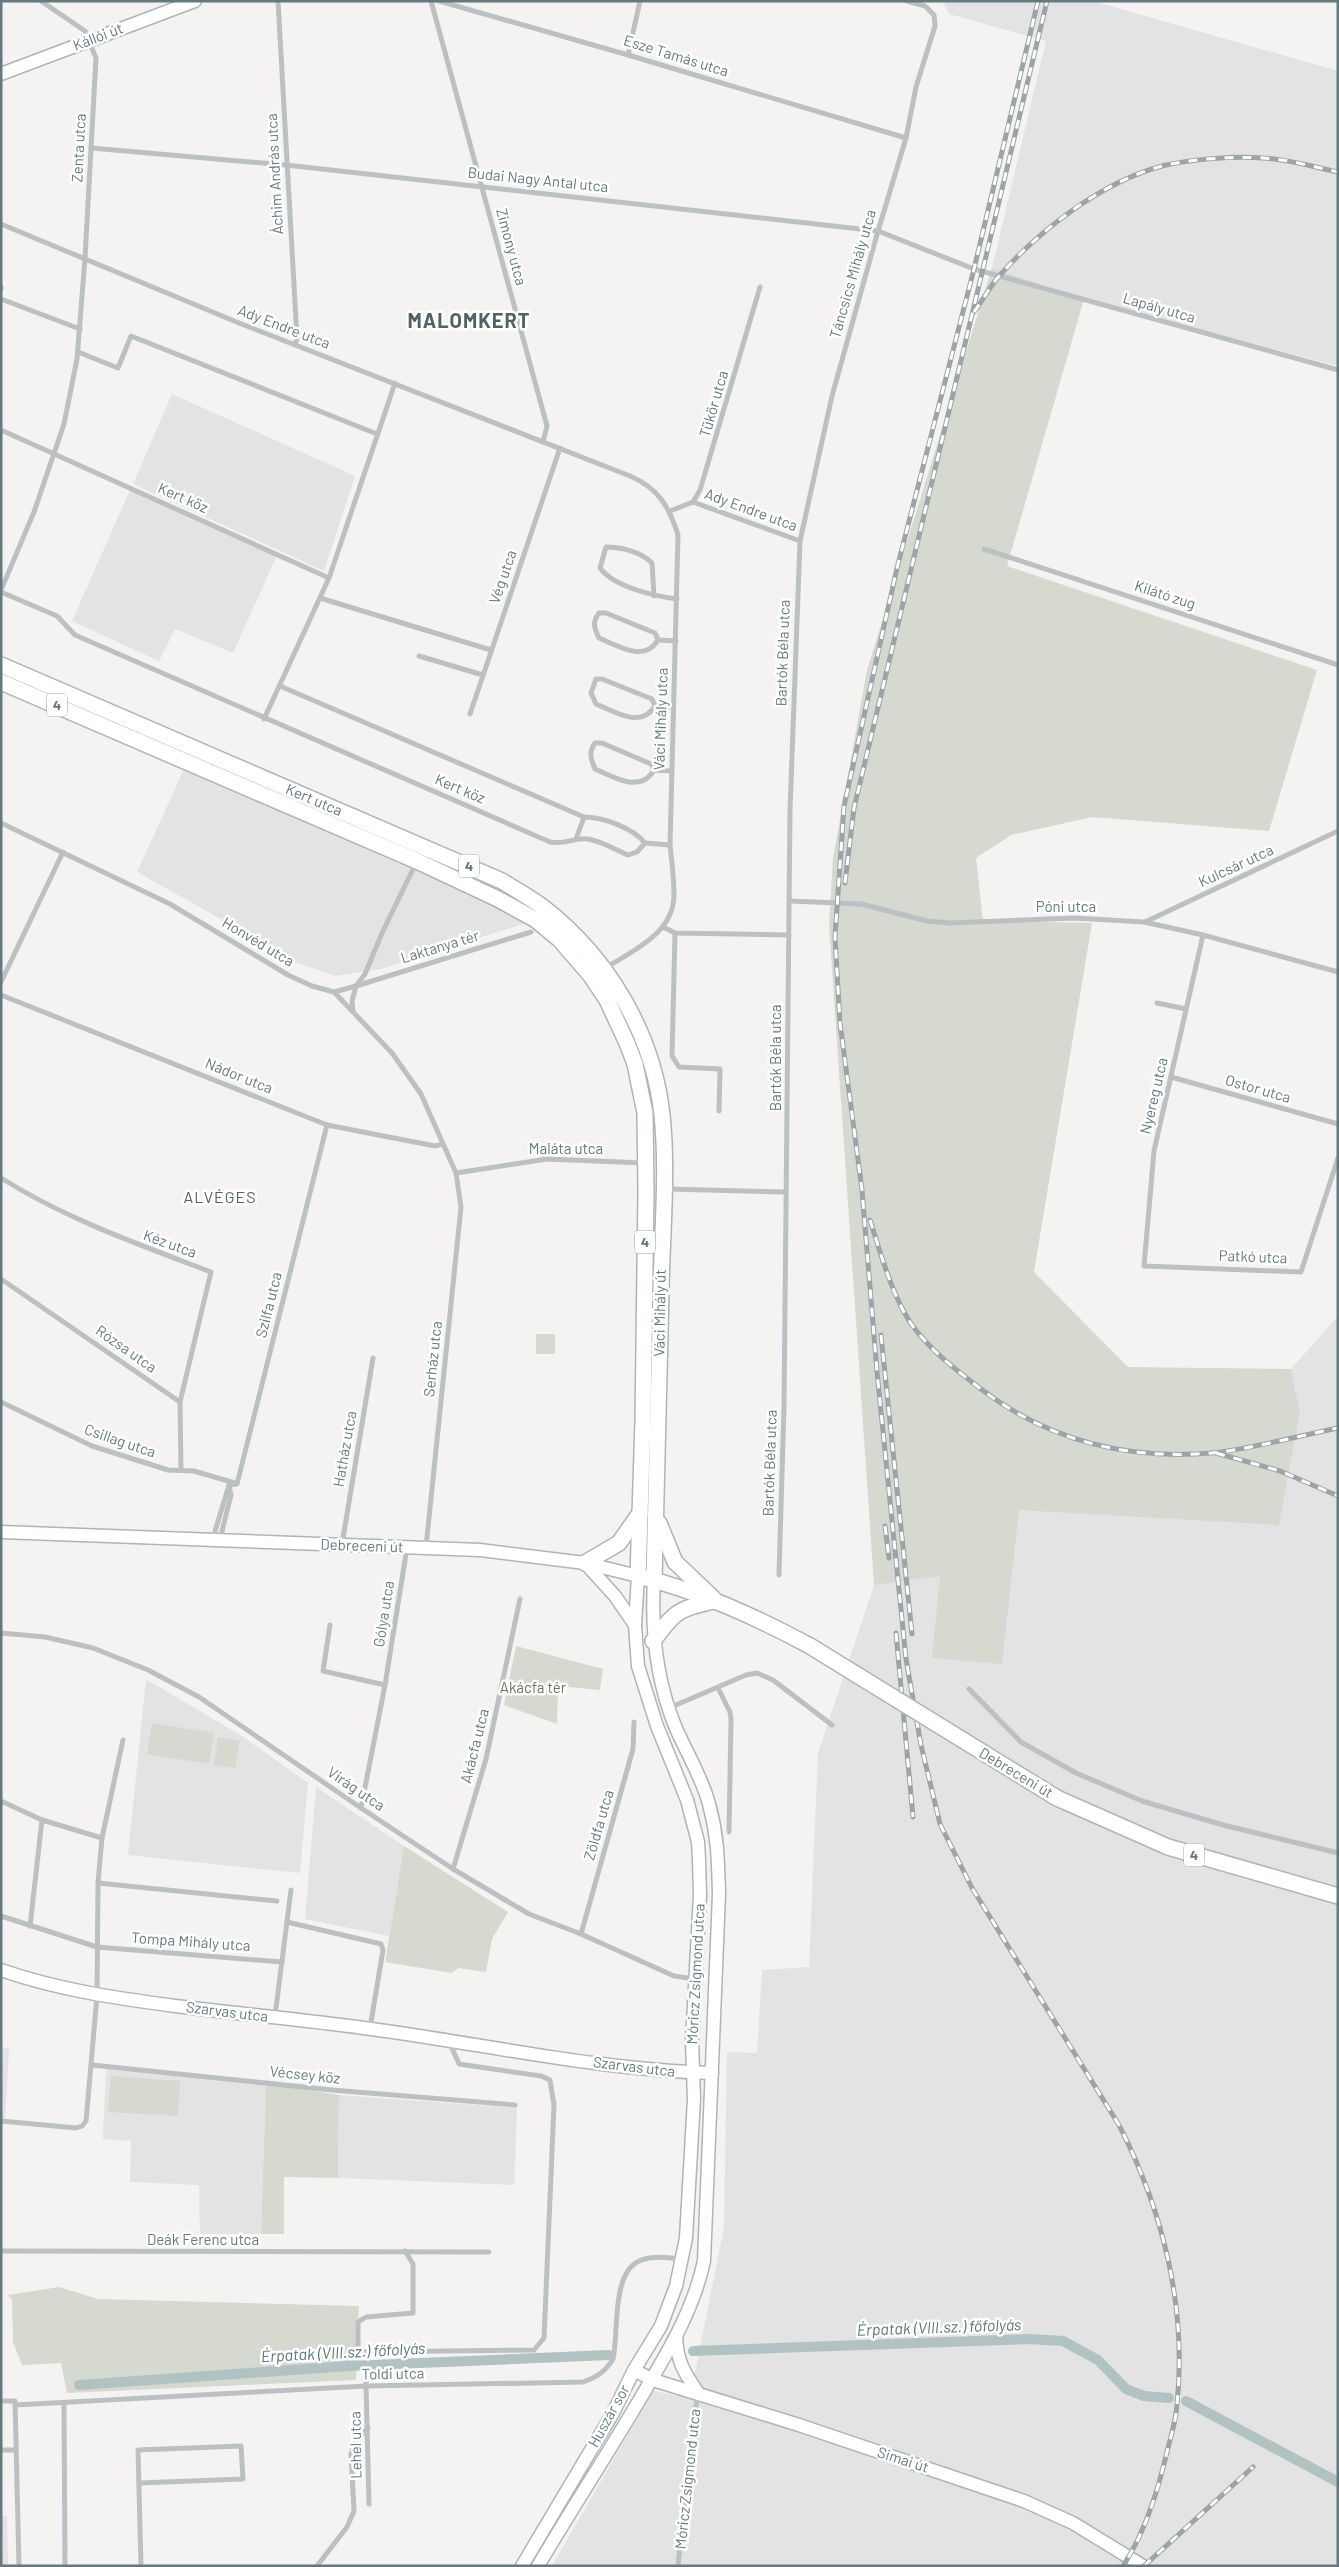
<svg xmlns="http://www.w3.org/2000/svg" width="1339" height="2567" font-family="Barlow,sans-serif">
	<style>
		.built { fill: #e2e3e2 }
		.green { fill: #d5d9d0 }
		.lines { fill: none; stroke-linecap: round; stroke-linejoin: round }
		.canal { stroke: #b1c2c3; stroke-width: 10 }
		.secondary-casing { stroke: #adb5b7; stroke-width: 15 }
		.primary-casing { stroke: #aeb5b7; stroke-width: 18 }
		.street { stroke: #bbc1c2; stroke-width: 5 }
		.secondary { stroke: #fff; stroke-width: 12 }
		.primary { stroke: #fff; stroke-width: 15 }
		.rail-casing { stroke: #9ba4a7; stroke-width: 5 }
		.rail { stroke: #fff; stroke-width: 3; stroke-dasharray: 9; stroke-linecap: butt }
		.primary-bridge-casing { stroke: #aeb5b7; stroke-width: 18; stroke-linecap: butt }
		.primary-bridge { stroke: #fff; stroke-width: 15 }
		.labels { text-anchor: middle; stroke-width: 5; stroke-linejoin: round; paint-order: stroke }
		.shield { fill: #fff; stroke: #93a2a6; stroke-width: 1 }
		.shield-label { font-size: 14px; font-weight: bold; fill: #657a80 }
		.street-label { font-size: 15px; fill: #657a80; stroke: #fff }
		.park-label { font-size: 15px; fill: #6c7763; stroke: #fff }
		.neighbourhood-label { font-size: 16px; letter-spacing: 1px; fill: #526165; stroke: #fff }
		.water-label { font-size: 16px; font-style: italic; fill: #5c7676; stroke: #fff }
		.district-label { font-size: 20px; font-weight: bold; letter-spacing: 1px; fill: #526165; stroke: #fff }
	</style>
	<rect width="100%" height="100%" fill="#f4f3f1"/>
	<g class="built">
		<polygon points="942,1 1093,1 1338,71 1338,366 1084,299 992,268 1046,41 949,14"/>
		<polygon points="172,394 355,476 324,571 133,484"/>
		<polygon points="131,488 277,555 233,653 175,629 159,661 72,621"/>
		<polygon points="185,767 490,898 526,923 381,969 335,976 281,957 226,922 137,872"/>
		<polygon points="1338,1316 1338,2566 552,2566 653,2391 690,2398 724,2227 727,2052 757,2053 762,1970 809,1967 818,1753 874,1585 940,1575 947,1505 1279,1524 1300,1413 1291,1369"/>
		<polygon points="146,1679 245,1738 308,1783 300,1873 128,1855"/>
		<polygon points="316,1787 404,1846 389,1936 305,1919"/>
		<polygon points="1,2047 9,2048 5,2122 1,2121"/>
		<polygon points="106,2067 266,2083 261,2234 200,2234 199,2185 130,2182 131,2141 103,2139"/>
		<polygon points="339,2095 517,2108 514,2185 338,2178"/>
		<polygon points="7,2516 8,2566 1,2566 1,2517"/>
	</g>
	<g class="green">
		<polygon points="992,268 1084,299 1007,566 1317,670 1269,831 1092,817 1011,835 976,858 983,921 1092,923 1034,1272 1128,1367 1291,1369 1300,1413 1279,1525 1019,1510 1002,1664 932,1658 940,1576 874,1585 829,925 833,858 867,670"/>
		<rect x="536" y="1334" width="19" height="20"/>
		<polygon points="516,1646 603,1669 600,1690 558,1686 557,1724 504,1705"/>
		<polygon points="152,1723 214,1733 209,1764 147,1754"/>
		<polygon points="218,1737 240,1741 235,1768 214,1765"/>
		<polygon points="404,1846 508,1912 492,1939 486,1972 458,1968 452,1973 385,1962"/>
		<polygon points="111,2076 180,2081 178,2116 108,2112"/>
		<polygon points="266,2083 339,2095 338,2178 284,2177 284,2234 261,2234"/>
		<polygon points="59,2287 98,2299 359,2306 356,2380 67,2393 61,2363 22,2365 13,2342 12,2300 8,2295"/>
	</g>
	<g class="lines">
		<g class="canal">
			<polyline points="693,2351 1029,2339 1063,2341 1098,2360 1126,2389 1144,2396 1169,2398"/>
			<polyline points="79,2385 349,2366 609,2355"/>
			<polyline points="1186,2401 1338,2482"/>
		</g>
		<defs>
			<g id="secondary">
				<polyline points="1,74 195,1"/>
				<polyline points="1,1532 480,1550 585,1563 638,1576 635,1625 638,1666 657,1726 687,1800 698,1842 699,1860 700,1895 692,2041 694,2099 686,2238 676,2286 661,2326 634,2370 613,2413 522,2566"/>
				<polyline points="585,1563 615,1596 635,1625"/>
				<path d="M 1,1970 C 58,1990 116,1998 175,2006 C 240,2014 306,2020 371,2029 C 484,2044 598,2070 712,2073"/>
				<path d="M 676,2336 C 677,2362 684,2372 698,2393"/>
				<polyline points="634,2370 653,2380 799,2425 1024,2501 1073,2523 1143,2566"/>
				<path d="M 538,2566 C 571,2510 607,2455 640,2399 C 666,2355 693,2312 704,2261 L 719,1894 C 718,1860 718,1837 709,1804 C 702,1777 686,1752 675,1726 C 656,1679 651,1631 654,1580"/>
			</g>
			<g id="primary">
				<path d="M 1,665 L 502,881 C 516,890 531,898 544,908 C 608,958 653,1033 662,1115 C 668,1171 662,1233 661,1290 C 659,1387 656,1484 654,1580"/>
				<path d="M 1,682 L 417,861 L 498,899 L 536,920 L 560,940 L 591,976 L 607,1000 L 627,1043 L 635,1064 L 645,1113 L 646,1191 L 643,1421 L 638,1576 C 699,1591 754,1616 810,1646"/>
				<polyline points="659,1523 675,1562 713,1598"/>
				<polyline points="585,1563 619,1543 640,1513"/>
				<path d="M 653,1641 C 676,1611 677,1609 714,1601"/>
				<polyline points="1057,1798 1168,1847 1338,1896"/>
			</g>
		</defs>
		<use href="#secondary" class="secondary-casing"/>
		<use href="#primary" class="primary-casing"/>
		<g class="street">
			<polyline points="278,1 297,338 295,345"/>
			<polyline points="431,1 547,426 543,442"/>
			<polyline points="439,1 628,55 906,138"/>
			<polyline points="628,55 640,1"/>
			<polyline points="91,148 286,165 878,231 974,269 1338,370"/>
			<path d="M 1,224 L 239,323 L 630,476 C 658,488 669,506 678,535 L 670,845 C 672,862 674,880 674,896 C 673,934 632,951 604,969"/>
			<polyline points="1,287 1,289"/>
			<polyline points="1,299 80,329"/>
			<polyline points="78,352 118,368 131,336 377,434"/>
			<polyline points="1,430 329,578"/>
			<polyline points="693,502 800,541"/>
			<polyline points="670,511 693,502 700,490 760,287"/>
			<polyline points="984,549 1338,665"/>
			<polyline points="1,590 34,512 64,424 77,359 85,258 96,58 85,31 41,1"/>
			<path d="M 1,592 L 57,616 L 75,635 L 550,842 C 566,845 574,837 588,839 C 601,841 616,850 628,855 L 637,852 L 645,843"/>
			<path d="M 654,596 L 652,563 C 641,552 622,547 606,547 L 600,568 C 614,587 654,596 677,599"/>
			<polyline points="320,598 491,650"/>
			<path d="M 599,613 L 606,613 L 655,633 L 658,640 C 644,663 618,646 599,638 C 594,628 592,622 599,613 Z"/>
			<polyline points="658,640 676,641"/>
			<polyline points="419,656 483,675"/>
			<path d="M 596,679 L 602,679 L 652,699 L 655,706 C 641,729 615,712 596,704 L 591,693 Z"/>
			<path d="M 280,686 L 584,817 C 603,817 633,828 645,843 L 670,845"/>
			<polyline points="655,706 673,707"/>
			<polyline points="470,714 560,448"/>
			<polyline points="264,719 329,578 395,383"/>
			<path d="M 595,743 L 602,743 L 651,764 L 654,770 C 640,794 614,777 595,769 C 591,759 588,753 595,743 Z"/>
			<polyline points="654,770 672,771"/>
			<polyline points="1,823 170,904 288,975 312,986 334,992 392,1053 421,1094 456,1173 461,1207 426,1547"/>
			<polyline points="576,839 584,817"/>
			<polyline points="790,901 861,904 927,921 950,923 1074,918 1144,922 1203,935 1338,972"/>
			<polyline points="1145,922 1338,831"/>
			<polyline points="663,927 675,933 789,935"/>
			<polyline points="675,933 672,1056 679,1067 720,1069 719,1111"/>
			<polyline points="1203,935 1154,1151 1144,1266 1301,1272 1338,1158"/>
			<polyline points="1,982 63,852"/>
			<polyline points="334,992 356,986 365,974 382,933 416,863"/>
			<polyline points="1,995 327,1125 435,1146 443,1144"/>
			<polyline points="1157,1003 1186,1009"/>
			<polyline points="353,1011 352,1001 356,986 531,932"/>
			<polyline points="1171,1077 1338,1124"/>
			<polyline points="456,1173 547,1159 644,1163"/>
			<path d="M 1,1178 C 68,1220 138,1244 211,1272 L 180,1402"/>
			<polyline points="667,1189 786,1192"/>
			<polyline points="1,1279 180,1402 181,1470"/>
			<polyline points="1,1402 92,1446 168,1470 194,1471 235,1483"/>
			<polyline points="229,1485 237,1484 327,1125"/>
			<polyline points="213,1538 229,1485"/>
			<polyline points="220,1539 231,1495 229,1486"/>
			<polyline points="342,1544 373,1358"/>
			<polyline points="779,1575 784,1407 790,810 800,541 832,396 878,231 906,138 916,87 935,26 934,15 925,6 907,1"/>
			<polyline points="330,1625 323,1671 385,1685"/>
			<polyline points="1,1633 45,1637 93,1648 148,1670 199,1697 361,1808 453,1869 529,1914 581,1934 674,1976 695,1979"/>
			<polyline points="718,1688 730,1712 731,1720 729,1832"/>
			<polyline points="969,1689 1021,1742 1076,1773 1142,1801 1223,1825 1338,1853"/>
			<polyline points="669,1708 746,1675 757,1673 773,1680 832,1725"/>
			<polyline points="1,1801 42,1820 102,1838"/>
			<polyline points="361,1808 385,1685 407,1548"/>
			<polyline points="453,1869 486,1759 520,1599"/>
			<polyline points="98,1883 277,1901"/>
			<polyline points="1,1916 97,1947 282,1962"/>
			<polyline points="287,1922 381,1944 383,1950 370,2028"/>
			<polyline points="30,1926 42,1820"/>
			<polyline points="581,1934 633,1749 634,1722"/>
			<polyline points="275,2016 291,1890"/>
			<polyline points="92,2065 332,2090 515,2105"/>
			<polyline points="1,2121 76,2128 82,2126 86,2121 97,1996 98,1883 102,1838 123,1740"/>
			<polyline points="1,2251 489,2252"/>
			<polyline points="405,2251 413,2264 413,2313 366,2317 358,2322 358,2352 534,2350 544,2338 554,2105 550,2080 541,2076 459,2064 452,2048 455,2041"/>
			<polyline points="368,2352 366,2386 369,2504"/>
			<polyline points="1,2401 15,2401 19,2566"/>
			<polyline points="64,2403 65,2566"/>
			<path d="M 15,2405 L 366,2386 L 583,2382 C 597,2377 605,2372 613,2359 C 619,2333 611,2274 639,2261 C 652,2255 667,2258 681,2259"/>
			<polyline points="1,2450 14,2450"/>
			<polyline points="139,2483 243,2479 241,2446 138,2450 141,2566"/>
			<polyline points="317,2566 347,2527 354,2511 351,2454 355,2443 368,2428"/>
			<polyline points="678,2566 692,2426 698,2395"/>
		</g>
		<use href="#secondary" class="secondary"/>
		<use href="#primary" class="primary"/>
		<defs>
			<g id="rail">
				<path d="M 1038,1 L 974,269 L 897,568 L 864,716 L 844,806 L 835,937 L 840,1023 L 862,1190 L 877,1372 L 906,1659 L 921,1745 L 940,1824 L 972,1888 L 1119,2125 C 1163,2211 1187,2307 1177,2404 C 1176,2423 1169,2442 1165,2460 C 1156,2497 1144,2534 1123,2566"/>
				<path d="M 974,312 C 983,300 990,286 1000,275 C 1041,229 1102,182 1162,166 C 1191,159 1233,156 1263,158 C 1288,159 1314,167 1338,172"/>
				<polyline points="845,883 854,808 1047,1"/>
				<path d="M 870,1220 C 881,1254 892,1296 912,1325 C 931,1351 956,1370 981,1389 C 1049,1441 1127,1460 1212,1453 C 1251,1449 1298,1436 1338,1428"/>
				<polyline points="881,1335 912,1634"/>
				<polyline points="1216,1453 1280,1471 1338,1496"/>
				<polyline points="885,1526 889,1558"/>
				<polyline points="896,1633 913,1817"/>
				<polyline points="1144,2566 1253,2467"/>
			</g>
		</defs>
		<use href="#rail" class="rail-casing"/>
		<use href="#rail" class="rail"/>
		<defs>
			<polyline id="primary-bridge" points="810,1646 1057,1798"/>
		</defs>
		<use href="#primary-bridge" class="primary-bridge-casing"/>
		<use href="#primary-bridge" class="primary-bridge"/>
	</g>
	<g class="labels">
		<g class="shield">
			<rect x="47" y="693.5" width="20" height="23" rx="4"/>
			<rect x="459" y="854.5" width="20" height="23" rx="4"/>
			<rect x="635" y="1230.5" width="20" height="23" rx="4"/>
			<rect x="1184" y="1843.5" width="20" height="23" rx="4"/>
		</g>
		<g class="shield-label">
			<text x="57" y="710">4</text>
			<text x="469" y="871">4</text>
			<text x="645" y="1247">4</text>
			<text x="1194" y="1860">4</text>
		</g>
		<g class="street-label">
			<text transform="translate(98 37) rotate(-21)" y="5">Kállói út</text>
			<text transform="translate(676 56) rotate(17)" y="5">Esze Tamás utca</text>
			<text transform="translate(79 148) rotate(-87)" y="5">Zenta utca</text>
			<text transform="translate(275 174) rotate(-93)" y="5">Áchim András utca</text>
			<text transform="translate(538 180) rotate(6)" y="5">Budai Nagy Antal utca</text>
			<text transform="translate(511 247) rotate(75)" y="5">Zimony utca</text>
			<text transform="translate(853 274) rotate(-74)" y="5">Táncsics Mihály utca</text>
			<text transform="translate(1159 308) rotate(16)" y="5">Lapály utca</text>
			<text transform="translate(284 327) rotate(21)" y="5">Ady Endre utca</text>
			<text transform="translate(714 404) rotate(-74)" y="5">Tükör utca</text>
			<text transform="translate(183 498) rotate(24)" y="5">Kert köz</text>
			<text transform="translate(751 510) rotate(20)" y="5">Ady Endre utca</text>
			<text transform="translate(503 577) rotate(-71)" y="5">Vég utca</text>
			<text transform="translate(1165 595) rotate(18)" y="5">Kilátó zug</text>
			<text transform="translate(783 653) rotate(-88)" y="5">Bartók Béla utca</text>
			<text transform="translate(661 719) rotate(-88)" y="5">Váci Mihály utca</text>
			<text transform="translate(460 789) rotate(23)" y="5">Kert köz</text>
			<text transform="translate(314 800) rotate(23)" y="5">Kert utca</text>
			<text transform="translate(1236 866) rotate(-25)" y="5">Kulcsár utca</text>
			<text x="1066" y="912">Póni utca</text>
			<text transform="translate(258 942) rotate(31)" y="5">Honvéd utca</text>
			<text transform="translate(440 947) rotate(-17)" y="5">Laktanya tér</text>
			<text transform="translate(776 1058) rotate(-90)" y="5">Bartók Béla utca</text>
			<text transform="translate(239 1076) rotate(22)" y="5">Nádor utca</text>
			<text transform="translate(1258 1089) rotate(16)" y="5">Ostor utca</text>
			<text transform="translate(1154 1096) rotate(-77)" y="5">Nyereg utca</text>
			<text x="566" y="1154">Maláta utca</text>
			<text transform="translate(170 1244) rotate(20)" y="5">Kéz utca</text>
			<text transform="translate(1253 1257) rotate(2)" y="5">Patkó utca</text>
			<text transform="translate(269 1305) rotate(-76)" y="5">Szilfa utca</text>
			<text transform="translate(660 1313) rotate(-89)" y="5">Váci Mihály út</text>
			<text transform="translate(126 1349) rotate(35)" y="5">Rózsa utca</text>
			<text transform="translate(433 1359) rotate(-84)" y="5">Serház utca</text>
			<text transform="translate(120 1441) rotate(19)" y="5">Csillag utca</text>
			<text transform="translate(345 1449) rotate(-80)" y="5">Hatház utca</text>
			<text transform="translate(770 1463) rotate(-88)" y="5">Bartók Béla utca</text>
			<text transform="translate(362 1546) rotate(2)" y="5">Debreceni út</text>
			<text transform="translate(384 1614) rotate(-81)" y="5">Gólya utca</text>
			<text transform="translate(475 1746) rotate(-76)" y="5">Akácfa utca</text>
			<text transform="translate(1016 1773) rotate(31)" y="5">Debreceni út</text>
			<text transform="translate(356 1789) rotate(34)" y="5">Virág utca</text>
			<text transform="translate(599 1825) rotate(-74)" y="5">Zöldfa utca</text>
			<text transform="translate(191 1942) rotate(4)" y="5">Tompa Mihály utca</text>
			<text transform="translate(696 1974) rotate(-87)" y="5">Móricz Zsigmond utca</text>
			<text transform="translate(227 2012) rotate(7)" y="5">Szarvas utca</text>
			<text transform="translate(634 2067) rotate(7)" y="5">Szarvas utca</text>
			<text transform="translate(305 2075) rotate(6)" y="5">Vécsey köz</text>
			<text x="203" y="2245">Deák Ferenc utca</text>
			<text transform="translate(393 2374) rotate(-1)" y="5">Toldi utca</text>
			<text transform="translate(609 2416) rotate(-61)" y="5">Huszár sor</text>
			<text transform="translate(356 2445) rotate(-91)" y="5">Lehel utca</text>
			<text transform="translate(903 2460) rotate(18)" y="5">Simai út</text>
			<text transform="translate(688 2479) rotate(-84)" y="5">Móricz Zsigmond utca</text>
		</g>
		<g class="park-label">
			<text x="533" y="1693">Akácfa tér</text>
		</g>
		<g class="neighbourhood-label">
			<text x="220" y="1203">ALVÉGES</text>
		</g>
		<g class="water-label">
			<text transform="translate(939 2327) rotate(-2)" y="6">Érpatak (VIII.sz.) főfolyás</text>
			<text transform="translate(343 2352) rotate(-3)" y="6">Érpatak (VIII.sz.) főfolyás</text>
		</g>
		<g class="district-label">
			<text x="469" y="328">MALOMKERT</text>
		</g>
	</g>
	<rect width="1339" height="2567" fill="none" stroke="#657a80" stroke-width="5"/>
</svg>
